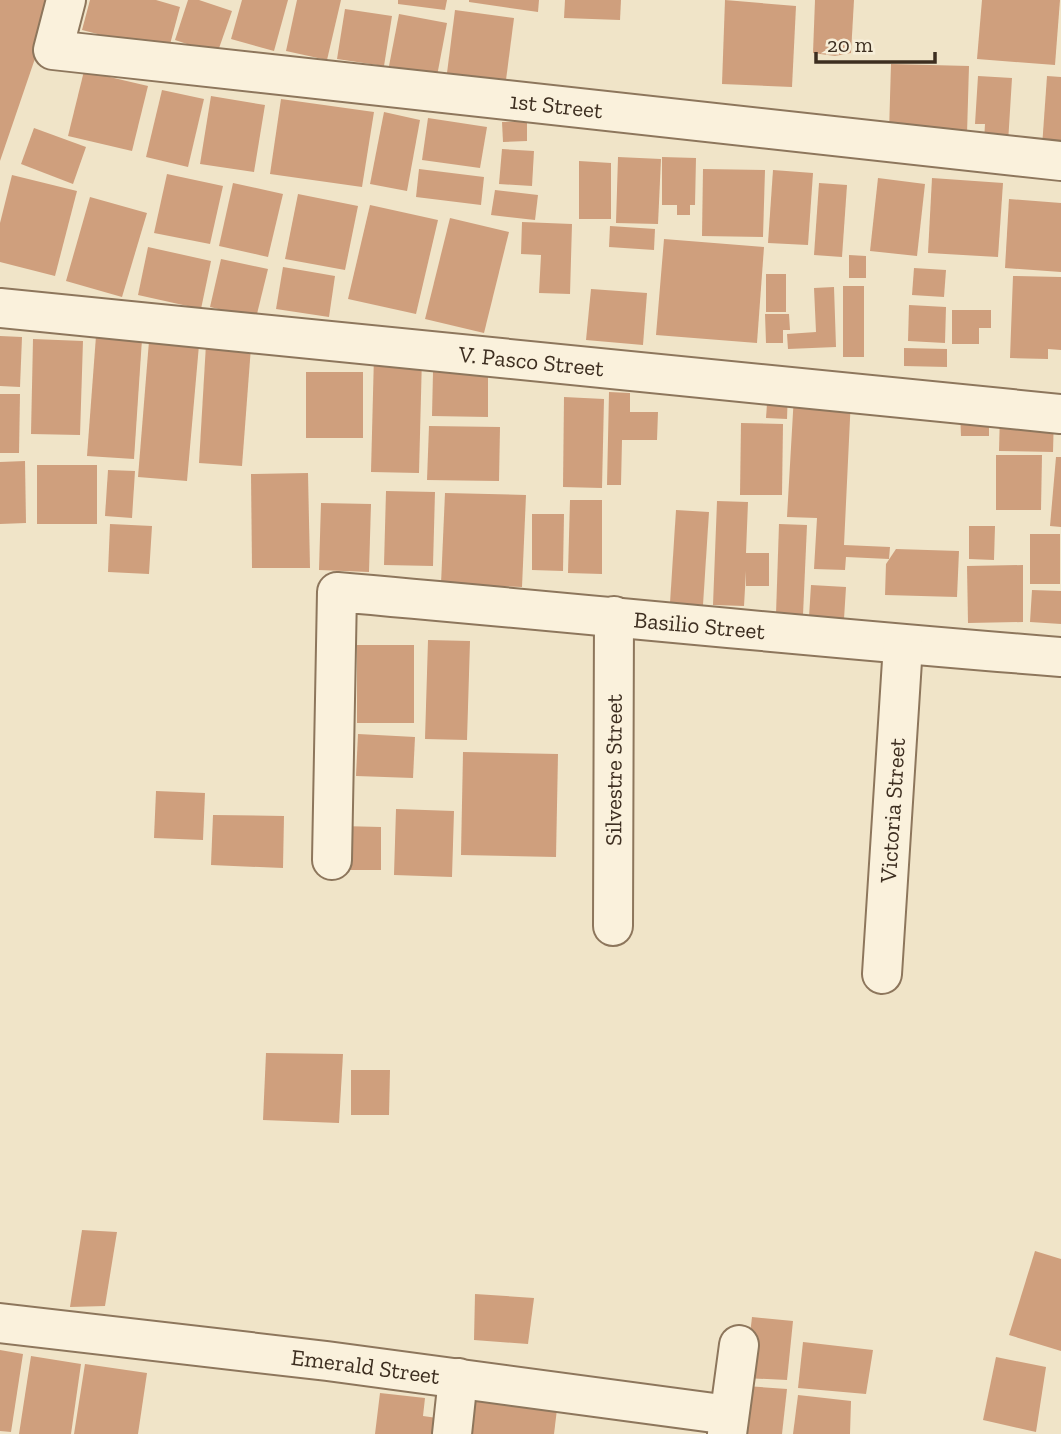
<svg xmlns="http://www.w3.org/2000/svg" width="1061" height="1434" font-family="'Zilla Slab',serif">
	<style>
		.building { fill: #cf9f7d }
		.lines { fill: none; stroke-linecap: round; stroke-linejoin: round }
		.minor-casing { stroke: #8d765c; stroke-width: 42 }
		.minor { stroke: #faf1dc; stroke-width: 38 }
		.labels { text-anchor: middle; stroke-width: 5; stroke-linejoin: round; paint-order: stroke }
		.street-label { font-size: 23px; fill: #3d2e20; stroke: #f7eed8 }
	</style>
	<rect width="100%" height="100%" fill="#f0e4c8"/>
	<g class="building">
		<polygon points="0,0 55,0 0,161"/>
		<polygon points="90,0 156,0 180,7 168,52 82,30"/>
		<polygon points="188,0 199,0 232,11 217,54 175,40"/>
		<polygon points="242,0 288,0 274,51 231,39"/>
		<polygon points="297,0 341,0 327,60 286,51"/>
		<polygon points="398,0 447,0 445,10 398,4"/>
		<polygon points="469,0 539,0 538,12 469,2"/>
		<polygon points="565,0 621,0 620,20 564,18"/>
		<polygon points="725,0 796,6 792,87 722,84"/>
		<polygon points="815,0 854,0 851,53 835,56 813,53"/>
		<polygon points="982,0 1060,0 1055,65 977,59"/>
		<polygon points="345,9 392,16 384,66 337,59"/>
		<polygon points="455,10 514,18 506,80 447,73"/>
		<polygon points="399,14 447,23 437,76 389,66"/>
		<polygon points="891,64 969,66 967,134 889,132"/>
		<polygon points="84,71 148,86 132,151 68,136"/>
		<polygon points="978,76 1012,78 1008,143 984,141 985,124 975,124"/>
		<polygon points="1047,76 1061,77 1061,148 1042,147"/>
		<polygon points="162,90 204,99 188,167 146,157"/>
		<polygon points="211,96 265,105 254,172 200,164"/>
		<polygon points="281,99 374,112 362,187 270,174"/>
		<polygon points="384,112 420,120 407,191 370,184"/>
		<polygon points="428,118 487,127 480,168 422,160"/>
		<polygon points="527,121 527,141 503,142 502,122"/>
		<polygon points="34,128 86,147 73,184 21,164"/>
		<polygon points="502,149 534,151 532,186 499,184"/>
		<polygon points="618,157 661,159 658,224 616,223"/>
		<polygon points="662,157 696,158 695,205 690,205 690,215 677,215 677,205 662,205"/>
		<polygon points="579,161 611,163 611,219 579,219"/>
		<polygon points="419,169 484,177 481,205 416,197"/>
		<polygon points="703,169 765,170 763,237 702,236"/>
		<polygon points="773,170 813,173 808,245 768,243"/>
		<polygon points="167,174 223,186 210,244 154,233"/>
		<polygon points="12,175 77,191 55,276 0,262 0,223"/>
		<polygon points="878,178 925,184 917,256 870,251"/>
		<polygon points="932,178 1003,183 998,257 928,253"/>
		<polygon points="233,183 283,194 268,257 219,246"/>
		<polygon points="819,183 847,185 842,257 814,255"/>
		<polygon points="495,190 538,195 535,220 491,215"/>
		<polygon points="298,194 358,206 345,270 285,259"/>
		<polygon points="90,197 147,213 122,297 66,281"/>
		<polygon points="1009,199 1061,203 1061,272 1005,268"/>
		<polygon points="370,205 438,220 416,314 348,299"/>
		<polygon points="450,218 509,232 484,333 425,319"/>
		<polygon points="522,222 572,224 570,294 539,293 541,255 521,254"/>
		<polygon points="610,226 655,229 654,250 609,247"/>
		<polygon points="664,239 764,247 757,343 656,335"/>
		<polygon points="148,247 211,261 201,309 138,295"/>
		<polygon points="849,255 866,256 866,278 849,278"/>
		<polygon points="221,259 268,269 256,318 210,307"/>
		<polygon points="283,267 335,276 329,317 276,309"/>
		<polygon points="914,268 946,270 944,297 912,295"/>
		<rect x="766" y="274" width="20" height="38"/>
		<polygon points="1013,276 1061,277 1061,350 1048,349 1048,359 1010,358"/>
		<rect x="843" y="286" width="21" height="71"/>
		<polygon points="834,287 836,347 788,349 787,334 816,332 814,288"/>
		<polygon points="591,289 647,293 643,345 586,340"/>
		<polygon points="909,305 946,307 945,343 908,341"/>
		<polygon points="952,310 991,310 991,328 979,328 979,344 952,344"/>
		<polygon points="765,314 789,314 790,330 783,330 783,343 766,343"/>
		<polygon points="0,336 22,337 20,387 0,386"/>
		<polygon points="96,336 142,339 134,459 87,456"/>
		<polygon points="33,339 83,341 80,435 31,434"/>
		<polygon points="149,341 199,345 187,481 138,477"/>
		<polygon points="206,344 251,347 242,466 199,463"/>
		<polygon points="904,348 947,349 947,367 904,366"/>
		<polygon points="374,355 422,357 419,473 371,472"/>
		<rect x="306" y="372" width="57" height="66"/>
		<polygon points="433,372 488,374 488,417 432,416"/>
		<polygon points="768,389 788,389 787,419 766,418"/>
		<polygon points="609,392 630,393 630,412 658,412 657,440 622,440 621,485 607,485"/>
		<polygon points="0,394 20,394 19,453 0,453"/>
		<polygon points="794,395 851,398 844,545 890,547 889,559 846,557 845,570 814,569 817,518 787,517"/>
		<polygon points="564,397 604,399 602,488 563,487"/>
		<polygon points="989,410 989,436 961,436 960,411"/>
		<polygon points="1000,413 1054,415 1053,452 999,451"/>
		<polygon points="741,423 783,424 782,495 740,495"/>
		<polygon points="429,426 500,427 499,481 427,480"/>
		<polygon points="996,455 1042,455 1041,510 996,510"/>
		<polygon points="1056,457 1061,457 1061,527 1050,526"/>
		<polygon points="25,461 26,523 0,524 0,462"/>
		<rect x="37" y="465" width="60" height="59"/>
		<polygon points="108,470 135,471 132,518 105,516"/>
		<polygon points="308,473 310,568 252,568 251,474"/>
		<polygon points="386,491 435,492 433,566 384,565"/>
		<polygon points="445,493 526,495 522,587 441,584"/>
		<polygon points="570,500 602,500 602,574 568,573"/>
		<polygon points="717,501 748,502 746,553 769,553 769,586 746,586 746,571 744,606 713,605"/>
		<polygon points="321,503 371,504 369,572 319,570"/>
		<polygon points="676,510 709,512 703,605 670,603"/>
		<polygon points="532,514 564,514 563,571 532,570"/>
		<polygon points="110,524 152,526 149,574 108,572"/>
		<polygon points="779,524 807,525 803,615 776,614"/>
		<polygon points="969,526 995,526 994,560 969,559"/>
		<rect x="1030" y="534" width="30" height="50"/>
		<polygon points="896,549 959,551 957,597 885,595 886,564"/>
		<polygon points="1023,565 1023,622 968,623 967,566"/>
		<polygon points="811,585 846,587 844,619 809,617"/>
		<polygon points="1032,590 1061,591 1061,624 1030,622"/>
		<polygon points="428,640 470,641 467,740 425,739"/>
		<rect x="357" y="645" width="57" height="78"/>
		<polygon points="358,734 415,737 413,778 356,776"/>
		<polygon points="463,752 558,754 556,857 461,855"/>
		<polygon points="156,791 205,793 203,840 154,838"/>
		<polygon points="396,809 454,811 452,877 394,875"/>
		<polygon points="213,815 284,816 283,868 211,865"/>
		<polygon points="341,826 381,827 381,870 340,870"/>
		<polygon points="266,1053 343,1054 339,1123 263,1120"/>
		<polygon points="351,1070 390,1070 389,1115 351,1115"/>
		<polygon points="82,1230 117,1232 105,1306 70,1307"/>
		<polygon points="1035,1251 1061,1259 1061,1351 1009,1335"/>
		<polygon points="475,1294 534,1298 528,1344 474,1340"/>
		<polygon points="752,1317 793,1321 787,1380 745,1378"/>
		<polygon points="803,1342 873,1350 866,1394 798,1388"/>
		<polygon points="0,1350 23,1354 11,1432 0,1431"/>
		<polygon points="31,1356 81,1364 71,1434 19,1434"/>
		<polygon points="996,1357 1046,1367 1036,1432 983,1420"/>
		<polygon points="85,1364 147,1373 138,1434 74,1434"/>
		<polygon points="746,1386 787,1389 782,1434 739,1434"/>
		<polygon points="470,1389 558,1401 554,1434 464,1434"/>
		<polygon points="380,1393 425,1398 423,1416 437,1418 435,1434 375,1434"/>
		<polygon points="798,1395 851,1401 850,1434 793,1434"/>
	</g>
	<g class="lines">
		<defs>
			<g id="minor">
				<path id="s1" d="M 66,0 L 53,50 L 1061,161"/>
				<path id="s2" d="M 0,308 L 1061,414"/>
				<path id="s3" d="M 332,860 L 337,592 C 578,613 819,638 1061,657"/>
				<path id="s4" d="M 613,926 L 614,616"/>
				<path id="s5" d="M 882,974 L 903,645"/>
				<path id="s6" d="M 0,1323 L 327,1361 L 729,1415"/>
				<polyline points="452,1434 458,1378"/>
				<polyline points="727,1434 739,1345"/>
			</g>
		</defs>
		<use href="#minor" class="minor-casing"/>
		<use href="#minor" class="minor"/>
	</g>
	<g class="labels">
		<g class="street-label">
			<text dy="8" stroke="none"><textPath href="#s1" startOffset="558">1st Street</textPath></text>
			<text dy="8" stroke="none"><textPath href="#s2" startOffset="534">V. Pasco Street</textPath></text>
			<text dy="8" stroke="none"><textPath href="#s3" startOffset="632">Basilio Street</textPath></text>
			<text dy="8" stroke="none"><textPath href="#s4" startOffset="156">Silvestre Street</textPath></text>
			<text dy="8" stroke="none"><textPath href="#s5" startOffset="164">Victoria Street</textPath></text>
			<text dy="8" stroke="none"><textPath href="#s6" startOffset="368">Emerald Street</textPath></text>
		</g>
	</g>
	<path d="M816 52v10h119v-10" fill="none" stroke="#3d2e20" stroke-width="3.5"/>
	<text x="827" y="52" font-size="21" fill="#3d2e20" stroke="#f7eed8" stroke-width="5" paint-order="stroke">20 m</text>
</svg>
